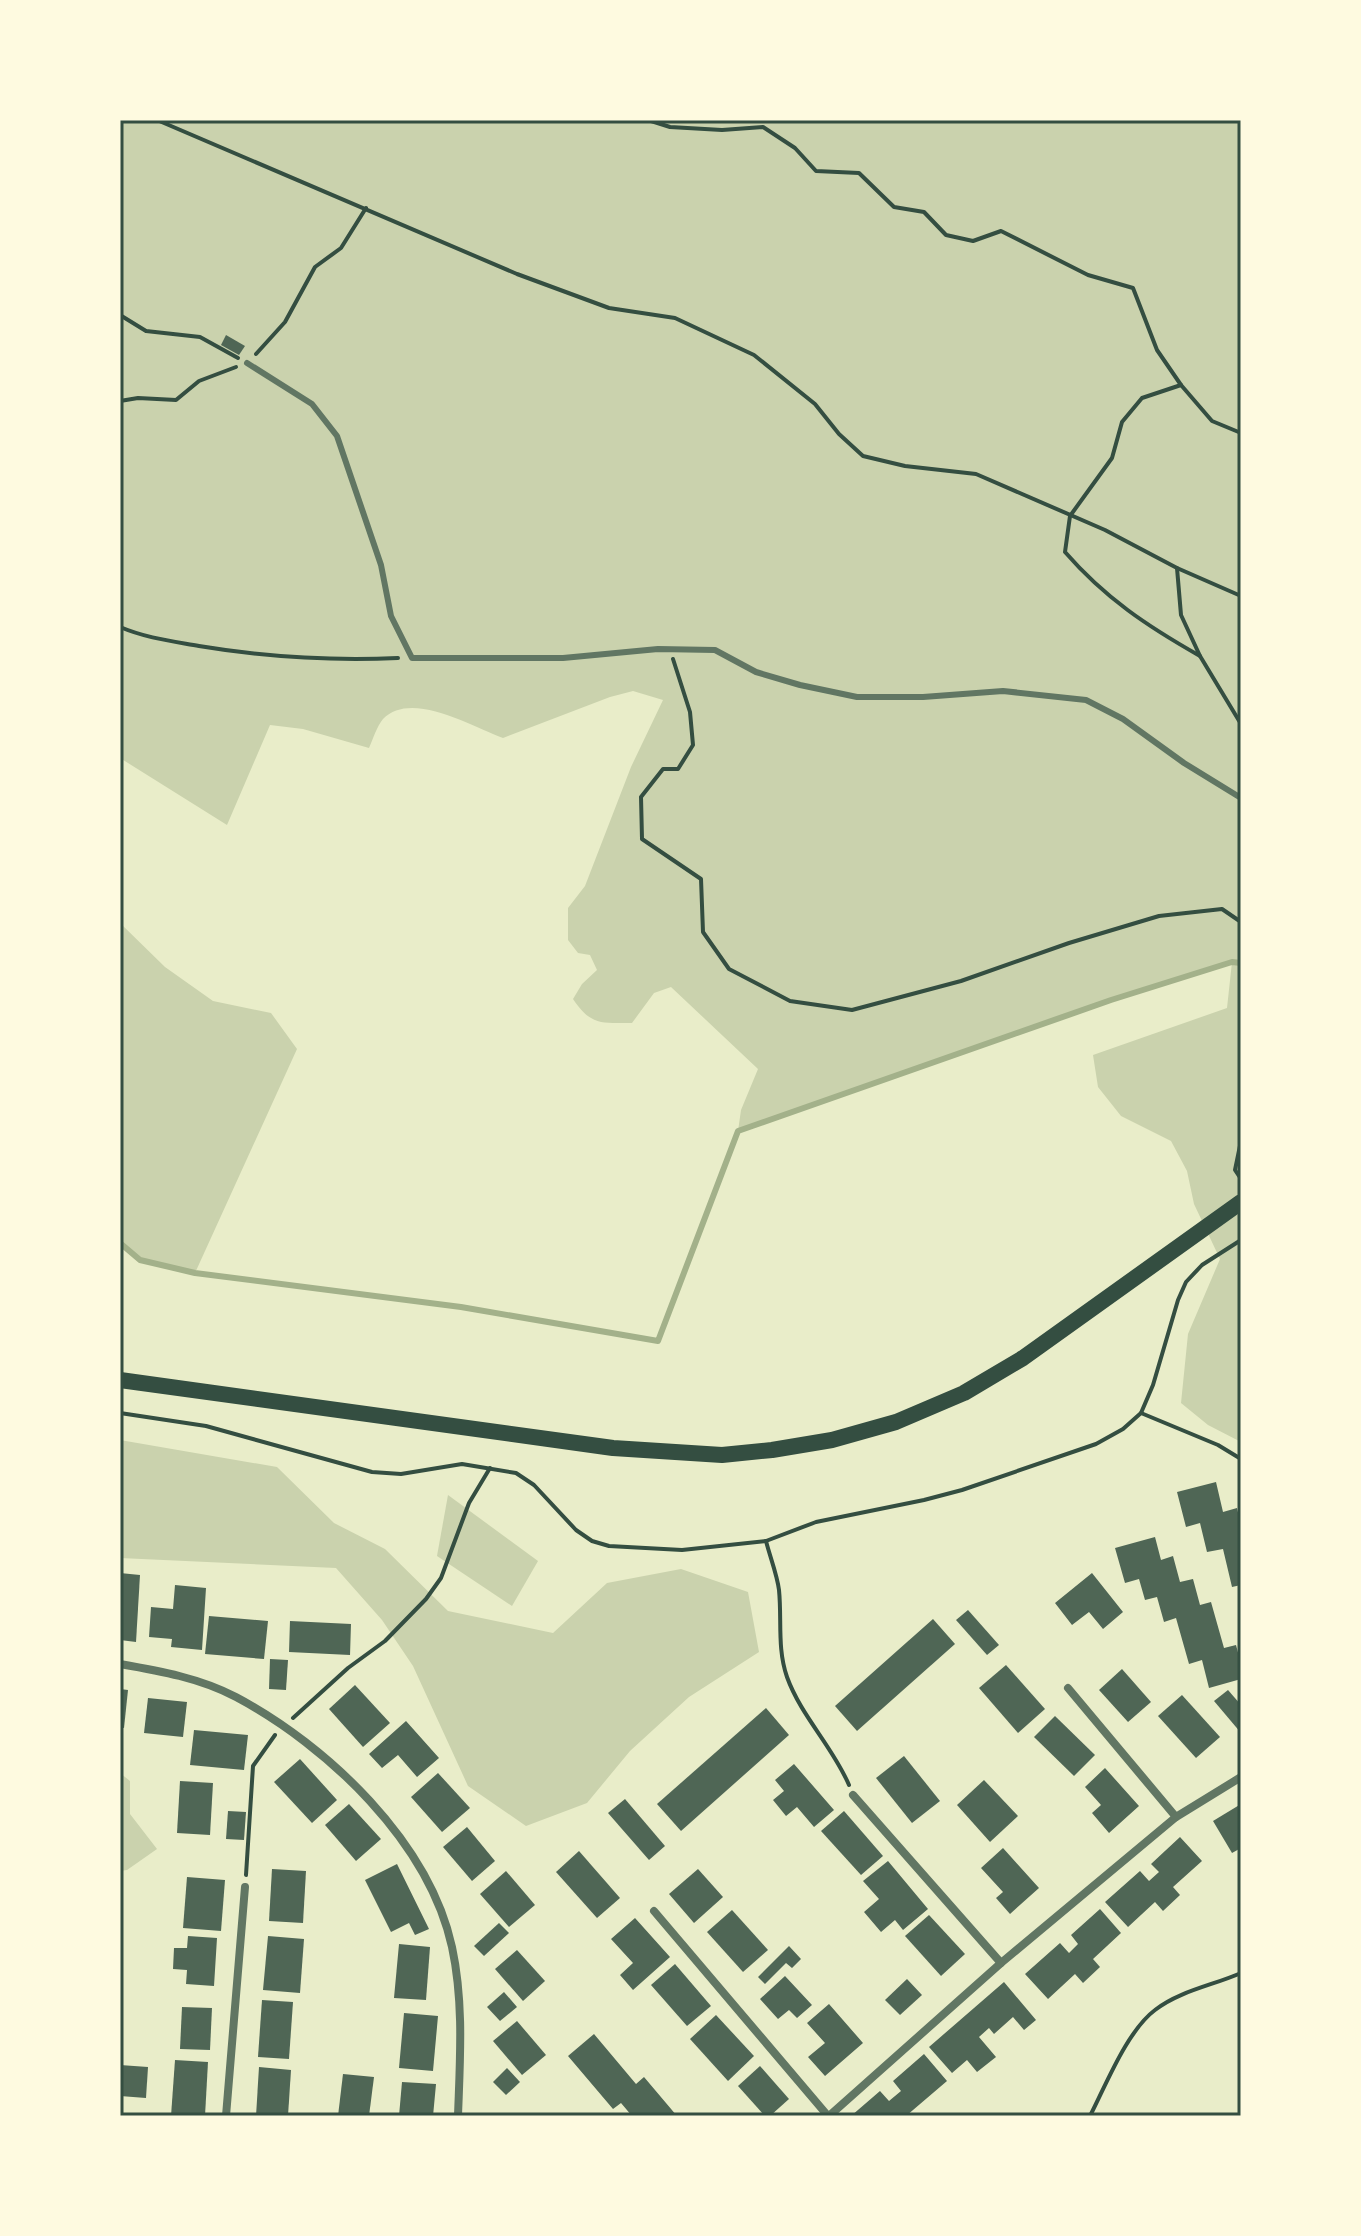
<svg xmlns="http://www.w3.org/2000/svg" width="1361" height="2236" font-family="'DM Sans',sans-serif">
	<style>
		.green { fill: #cad2ad }
		.lines { fill: none; stroke-linecap: round; stroke-linejoin: round }
		.stream { stroke: #a3b18a; stroke-width: 6 }
		.building { fill: #4f6655 }
		.path { stroke: #344e41; stroke-width: 4 }
		.service { stroke: #617663; stroke-width: 6 }
		.minor { stroke: #617663; stroke-width: 8 }
		.secondary { stroke: #344e41; stroke-width: 16 }
		.neatline { fill: none; stroke: #344e41; stroke-width: 3 }
	</style>
	<rect width="100%" height="100%" fill="#e9edc9"/>
	<g class="green">
		<path d="M 120,120 L 1241,120 L 1241,1442 L 1208,1425 L 1181,1403 L 1188,1334 L 1220,1259 L 1194,1204 L 1187,1171 L 1171,1141 L 1121,1116 L 1098,1087 L 1093,1055 L 1227,1008 L 1232,962 L 1111,1000 L 738,1131 L 741,1110 L 758,1069 L 671,987 L 654,993 L 632,1023 C 602,1023 591,1026 573,999 L 582,984 L 597,970 L 590,955 L 578,953 L 568,940 L 568,908 L 585,886 L 631,767 L 663,700 L 633,691 L 610,697 L 503,738 C 471,726 411,690 383,719 C 377,726 373,739 369,748 L 303,729 L 270,725 L 227,825 L 120,758 Z"/>
		<polygon points="120,923 165,967 213,1001 271,1013 297,1049 195,1273 140,1260 120,1243"/>
		<polygon points="120,1440 277,1467 334,1523 385,1549 448,1611 553,1633 607,1583 681,1569 748,1592 759,1652 689,1697 630,1751 587,1803 526,1826 468,1786 413,1666 382,1620 336,1568 120,1558"/>
		<polygon points="448,1495 538,1561 512,1606 437,1556"/>
		<polygon points="120,1773 130,1781 130,1814 157,1849 127,1870 120,1871"/>
	</g>
	<g class="lines">
		<polyline class="stream" points="120,1243 140,1260 195,1273 461,1307 658,1341 738,1131 1111,1000 1232,962 1241,963"/>
	</g>
	<g class="building">
		<polygon points="226,335 245,346 239,355 221,345"/>
		<polygon points="1216,1482 1223,1512 1237,1508 1241,1526 1241,1585 1232,1587 1223,1549 1207,1552 1200,1523 1186,1527 1177,1492"/>
		<polygon points="1155,1537 1161,1560 1173,1556 1180,1582 1193,1579 1200,1605 1211,1602 1224,1648 1236,1645 1241,1664 1241,1679 1209,1688 1202,1660 1189,1664 1176,1618 1164,1622 1157,1597 1145,1600 1139,1579 1125,1583 1115,1548"/>
		<polygon points="120,1573 140,1575 136,1642 120,1640"/>
		<polygon points="1092,1573 1123,1612 1103,1629 1089,1612 1072,1625 1055,1603"/>
		<polygon points="175,1585 206,1588 202,1650 171,1647 172,1639 149,1637 151,1607 173,1609"/>
		<polygon points="968,1610 999,1645 987,1655 956,1620"/>
		<polygon points="209,1616 268,1621 264,1659 205,1654"/>
		<polygon points="933,1619 955,1644 857,1731 835,1706"/>
		<polygon points="290,1621 351,1624 350,1655 289,1652"/>
		<polygon points="270,1659 288,1660 286,1690 269,1689"/>
		<polygon points="1006,1665 1045,1709 1018,1733 979,1688"/>
		<polygon points="1122,1669 1151,1702 1128,1722 1099,1690"/>
		<polygon points="355,1685 390,1723 363,1747 329,1709"/>
		<polygon points="120,1689 128,1690 124,1728 120,1727"/>
		<polygon points="1228,1690 1241,1705 1241,1733 1214,1701"/>
		<polygon points="1182,1695 1220,1737 1196,1758 1158,1716"/>
		<polygon points="148,1698 187,1702 183,1737 144,1733"/>
		<polygon points="766,1708 789,1735 681,1831 657,1804"/>
		<polygon points="1055,1716 1095,1755 1074,1776 1034,1737"/>
		<polygon points="406,1721 439,1758 417,1777 398,1755 382,1768 369,1754"/>
		<polygon points="194,1730 248,1735 244,1770 190,1765"/>
		<polygon points="904,1756 940,1801 912,1823 876,1778"/>
		<polygon points="300,1759 337,1800 312,1823 274,1782"/>
		<polygon points="794,1764 834,1810 814,1827 797,1807 786,1816 773,1800 784,1791 775,1780"/>
		<polygon points="1105,1768 1139,1806 1109,1833 1092,1813 1101,1805 1085,1787"/>
		<polygon points="438,1773 470,1808 442,1832 411,1797"/>
		<polygon points="984,1780 1018,1816 990,1842 957,1805"/>
		<polygon points="180,1781 213,1783 210,1835 177,1833"/>
		<polygon points="625,1799 665,1846 649,1860 608,1813"/>
		<polygon points="349,1804 381,1839 356,1861 325,1825"/>
		<polygon points="1241,1804 1241,1848 1232,1853 1213,1821"/>
		<polygon points="228,1811 246,1812 244,1840 226,1839"/>
		<polygon points="844,1811 883,1856 861,1875 821,1831"/>
		<polygon points="467,1827 495,1861 472,1881 443,1847"/>
		<polygon points="1180,1837 1202,1861 1173,1887 1180,1895 1163,1911 1155,1902 1128,1927 1105,1902 1140,1871 1149,1881 1159,1872 1151,1864"/>
		<polygon points="1003,1848 1039,1888 1010,1914 996,1898 1003,1892 981,1868"/>
		<polygon points="579,1851 620,1898 597,1918 556,1872"/>
		<polygon points="888,1861 928,1909 903,1930 895,1920 881,1932 864,1912 879,1899 863,1881"/>
		<polygon points="397,1864 429,1929 415,1935 409,1923 391,1932 365,1880"/>
		<polygon points="272,1869 306,1871 303,1923 269,1921"/>
		<polygon points="698,1869 723,1897 694,1923 669,1894"/>
		<polygon points="506,1871 535,1905 509,1927 480,1894"/>
		<polygon points="187,1877 225,1880 221,1931 183,1928"/>
		<polygon points="1100,1909 1121,1933 1093,1959 1100,1967 1083,1983 1075,1974 1048,1999 1025,1974 1060,1943 1069,1953 1078,1944 1071,1935"/>
		<polygon points="732,1910 768,1950 743,1972 707,1932"/>
		<polygon points="929,1915 965,1954 941,1976 905,1936"/>
		<polygon points="635,1918 670,1957 633,1990 620,1975 633,1963 611,1939"/>
		<polygon points="499,1923 509,1933 484,1956 474,1946"/>
		<polygon points="188,1936 217,1938 214,1986 186,1984 187,1970 173,1969 174,1948 187,1948"/>
		<polygon points="268,1936 304,1939 300,1993 263,1990"/>
		<polygon points="399,1944 430,1947 426,2000 394,1998"/>
		<polygon points="789,1946 801,1959 792,1968 786,1963 765,1984 758,1977"/>
		<polygon points="517,1950 545,1981 523,2001 495,1969"/>
		<polygon points="675,1964 711,2006 687,2026 651,1985"/>
		<polygon points="785,1976 812,2005 797,2018 789,2010 778,2019 760,1999"/>
		<polygon points="907,1979 922,1995 900,2015 885,2000"/>
		<polygon points="1004,1982 1036,2020 1024,2030 1013,2017 994,2034 989,2028 979,2037 996,2057 977,2072 967,2060 952,2073 929,2047"/>
		<polygon points="504,1992 517,2007 500,2021 487,2007"/>
		<polygon points="262,2000 293,2002 289,2059 258,2057"/>
		<polygon points="829,2004 863,2043 825,2076 808,2057 825,2043 807,2023"/>
		<polygon points="182,2007 212,2008 210,2050 180,2049"/>
		<polygon points="404,2013 438,2016 433,2071 399,2068"/>
		<polygon points="716,2015 754,2056 728,2081 690,2039"/>
		<polygon points="517,2021 546,2055 522,2075 493,2041"/>
		<polygon points="594,2034 636,2084 644,2077 677,2116 632,2116 621,2103 613,2109 568,2056"/>
		<polygon points="924,2054 947,2081 906,2116 851,2116 880,2091 889,2101 901,2091 893,2081"/>
		<polygon points="175,2060 208,2062 205,2116 171,2116"/>
		<polygon points="120,2065 148,2067 146,2098 120,2096"/>
		<polygon points="760,2066 789,2099 770,2116 765,2116 738,2086"/>
		<polygon points="259,2067 291,2070 288,2116 256,2116"/>
		<polygon points="507,2068 520,2082 506,2095 493,2082"/>
		<polygon points="343,2074 374,2077 369,2116 338,2116"/>
		<polygon points="402,2082 436,2084 433,2116 399,2116"/>
	</g>
	<g class="lines">
		<g class="path">
			<polyline points="157,120 517,274 609,308 675,318 754,355 815,404 839,434 863,456 905,466 976,474 1105,530 1177,568 1241,596"/>
			<polyline points="648,120 670,127 722,130 763,127 795,148 816,171 859,173 894,207 924,212 946,235 973,241 1001,231 1088,275 1133,288 1157,350 1181,385 1212,421 1241,433"/>
			<polyline points="120,315 146,331 200,337 238,358"/>
			<polyline points="256,354 285,322 315,267 341,248 366,208"/>
			<path d="M 1181,385 L 1142,398 L 1122,422 L 1112,458 L 1070,516 L 1065,552 C 1105,598 1147,626 1200,656"/>
			<polyline points="120,401 138,398 176,400 199,381 236,367"/>
			<polyline points="1177,568 1181,615 1200,656 1241,724"/>
			<path d="M 120,627 C 146,638 171,641 199,646 C 265,657 330,661 398,658"/>
			<polyline points="673,659 690,712 693,745 678,769 663,769 641,797 642,839 701,879 703,932 729,969 790,1001 852,1010 961,981 1069,943 1159,916 1222,909 1241,922"/>
			<polyline points="1241,1141 1235,1170 1241,1179"/>
			<polyline points="120,1413 206,1426 372,1472 401,1474 462,1464 516,1473 534,1485 576,1530 592,1541 609,1546 682,1550 766,1541 816,1522 924,1500 962,1490 1096,1444 1123,1429 1141,1413 1153,1385 1178,1300 1186,1282 1202,1265 1241,1240"/>
			<polyline points="1141,1413 1218,1445 1241,1459"/>
			<path d="M 766,1541 C 770,1557 777,1574 779,1590 C 782,1620 777,1648 787,1677 C 801,1716 833,1747 849,1785"/>
			<polyline points="293,1718 348,1668 385,1641 426,1599 441,1578 469,1503 490,1468"/>
			<polyline points="246,1875 253,1766 275,1735"/>
			<path d="M 1090,2116 C 1106,2085 1127,2031 1155,2010 C 1179,1991 1214,1985 1241,1973"/>
		</g>
		<polyline class="service" points="247,363 312,404 337,436 381,565 391,616 412,658 563,658 658,649 715,650 756,672 800,685 857,697 923,697 1003,691 1086,700 1123,719 1184,763 1241,798"/>
		<g class="minor">
			<path d="M 120,1664 C 160,1671 200,1678 236,1697 C 328,1746 429,1842 452,1947 C 464,2003 460,2059 458,2116"/>
			<polyline points="1068,1688 1176,1817"/>
			<polyline points="853,1795 1001,1963"/>
			<polyline points="654,1911 828,2116"/>
			<polyline points="226,2116 245,1887"/>
			<polyline points="829,2116 1001,1963 1176,1817 1241,1777"/>
		</g>
		<polyline class="secondary" points="120,1380 613,1448 722,1455 772,1450 832,1440 896,1422 964,1393 1023,1358 1241,1202"/>
	</g>
	<rect width="1361" height="2236" fill="none" stroke="#fefae0" stroke-width="244"/>
	<rect x="122" y="122" width="1117" height="1992" class="neatline"/>
</svg>
